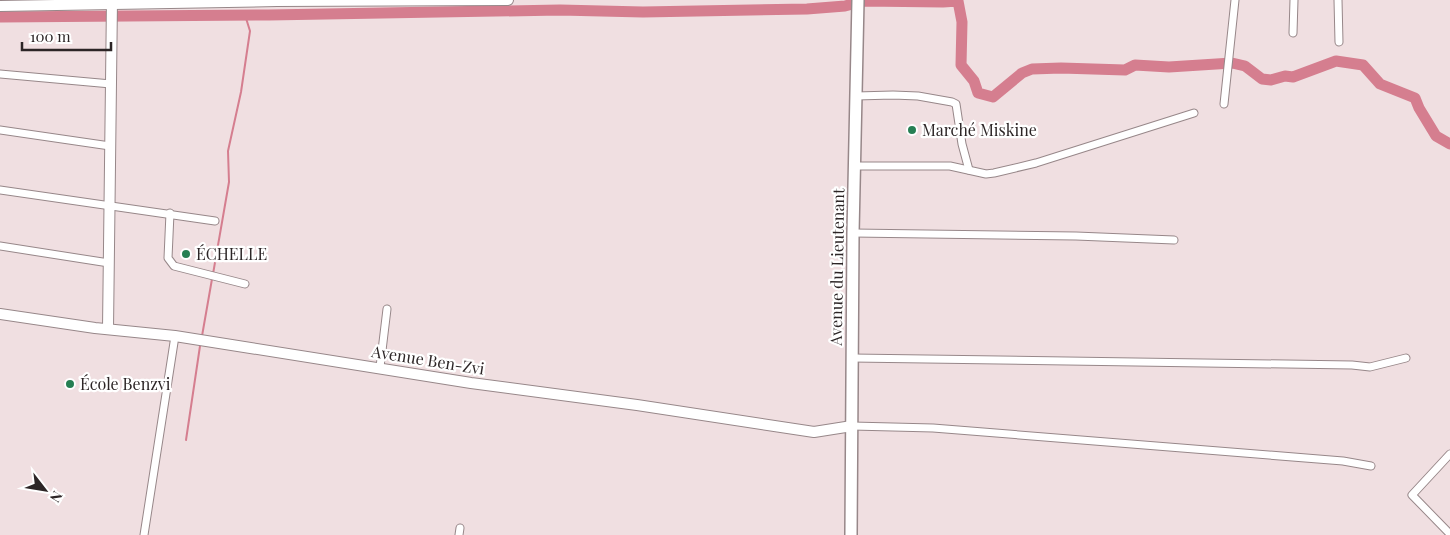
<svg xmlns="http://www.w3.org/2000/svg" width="1450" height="535" font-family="'Playfair Display',serif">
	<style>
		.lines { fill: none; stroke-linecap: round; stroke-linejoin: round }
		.stream { stroke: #d57e8f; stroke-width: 2 }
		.river { stroke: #d57e8f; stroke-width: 11 }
		.street-casing { stroke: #978789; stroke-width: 9 }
		.secondary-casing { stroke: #978789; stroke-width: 12 }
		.primary-casing { stroke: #978789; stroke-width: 14 }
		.street { stroke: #fff; stroke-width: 7 }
		.secondary { stroke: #fff; stroke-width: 10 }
		.primary { stroke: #fff; stroke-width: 11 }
		.poi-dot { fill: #267f53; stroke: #fff; stroke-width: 2 }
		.labels { text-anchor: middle; stroke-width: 4.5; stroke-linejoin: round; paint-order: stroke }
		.poi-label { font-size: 16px; fill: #2c2526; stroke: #fff; text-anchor: start }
		.street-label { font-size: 16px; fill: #2c2526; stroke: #fff }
	</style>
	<rect width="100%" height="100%" fill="#f0dfe1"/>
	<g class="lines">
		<g class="stream">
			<polyline points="213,274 229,182 228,151 241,92 250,31 245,15"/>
			<polyline points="202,336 212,279"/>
			<polyline points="186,440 200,346"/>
		</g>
		<polyline class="river" points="0,17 269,15 560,10 643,12 807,9 845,6 864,1 943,2 958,1 962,22 961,65 974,81 978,93 993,97 1022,73 1032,69 1061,68 1125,70 1135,65 1169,67 1232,63 1245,66 1262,79 1271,80 1285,76 1293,77 1336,61 1363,65 1380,84 1415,98 1419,108 1436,136 1450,144"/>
		<defs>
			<g id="street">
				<polyline points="1338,0 1339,42"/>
				<polyline points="1293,33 1294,0"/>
				<polyline points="0,74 111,84"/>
				<polyline points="856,96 893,95 918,96 952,102 956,104 962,144 969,170"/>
				<polyline points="1224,104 1235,0"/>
				<polyline points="0,130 110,146"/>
				<polyline points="855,166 950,166 986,174 994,173 1036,163 1194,113"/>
				<polyline points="0,190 215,221"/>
				<polyline points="170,213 168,258 174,266 245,284"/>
				<polyline points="853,233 1076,236 1174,240"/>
				<polyline points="0,246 109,263"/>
				<polyline points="852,358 1352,365 1370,367 1406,358"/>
				<polyline points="380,367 387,309"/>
				<polyline points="852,426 933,428 1343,461 1371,466"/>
				<polyline points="1450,454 1412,495 1450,534"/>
				<polyline points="144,535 175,336"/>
				<polyline points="459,535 460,528"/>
			</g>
			<g id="secondary">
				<polyline points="0,6 277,1 508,0"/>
				<polyline points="0,314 95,328 175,336 471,383 637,405 814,432 852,426"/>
				<polyline points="108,329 112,0"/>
			</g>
			<polyline id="primary" points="851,535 853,233 858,0"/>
		</defs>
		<use href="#street" class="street-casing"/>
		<use href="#secondary" class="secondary-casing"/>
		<use href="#primary" class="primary-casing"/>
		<use href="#street" class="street"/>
		<use href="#secondary" class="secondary"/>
		<use href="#primary" class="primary"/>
	</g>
	<g class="poi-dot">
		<circle cx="912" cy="130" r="5"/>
		<circle cx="186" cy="254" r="5"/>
		<circle cx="70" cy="384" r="5"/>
	</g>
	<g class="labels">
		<g class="poi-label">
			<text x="922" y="136">Marché Miskine</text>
			<text x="196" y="260">ÉCHELLE</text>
			<text x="80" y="390">École Benzvi</text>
		</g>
		<g class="street-label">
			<text transform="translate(837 267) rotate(-89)" y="6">Avenue du Lieutenant</text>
			<text transform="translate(428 360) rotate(9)" y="6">Avenue Ben-Zvi</text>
		</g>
	</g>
	<g transform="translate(45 490) rotate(121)" stroke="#ffffff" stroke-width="4" paint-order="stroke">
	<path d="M0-4L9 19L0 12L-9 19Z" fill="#2c2526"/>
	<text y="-8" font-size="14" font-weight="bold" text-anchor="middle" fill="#2c2526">N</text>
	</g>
	<path d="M22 42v8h89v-8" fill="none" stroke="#2c2526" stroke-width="2.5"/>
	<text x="30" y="42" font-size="15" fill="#2c2526" stroke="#ffffff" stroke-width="4" paint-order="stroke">100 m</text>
</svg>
